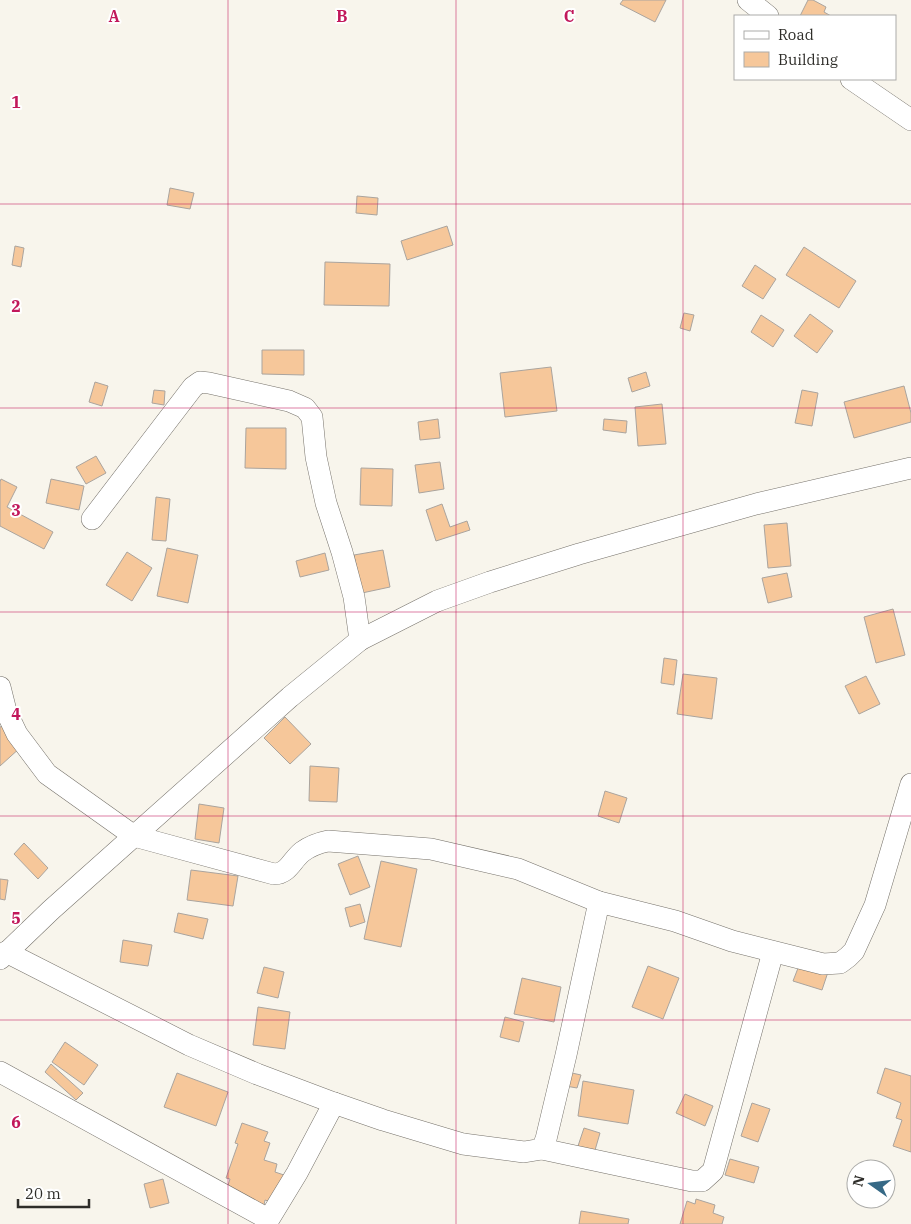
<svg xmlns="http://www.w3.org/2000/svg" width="911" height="1224" font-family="'IBM Plex Serif',serif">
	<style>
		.building { fill: #f6c79a; stroke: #aaa49e }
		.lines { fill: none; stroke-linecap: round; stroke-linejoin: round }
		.minor-casing { stroke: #76726b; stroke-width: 22 }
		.minor { stroke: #fff; stroke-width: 21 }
		.grid { fill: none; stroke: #c2185b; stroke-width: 1; stroke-opacity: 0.55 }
		.grid-label { font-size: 16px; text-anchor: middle; font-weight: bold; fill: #c2185b; stroke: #fff; stroke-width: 4; stroke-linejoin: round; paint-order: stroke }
	</style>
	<rect width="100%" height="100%" fill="#f8f5ec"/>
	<g class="building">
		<polygon points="623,0 666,0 655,22 620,4"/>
		<polygon points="808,0 813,0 826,7 824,12 831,16 800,16"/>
		<polygon points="170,188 194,193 190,209 167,205"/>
		<polygon points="357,196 378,198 377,215 356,213"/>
		<polygon points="447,226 453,245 407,260 401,241"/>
		<polygon points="15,246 24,248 21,267 12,265"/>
		<polygon points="804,247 856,281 839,308 786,275"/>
		<polygon points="325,262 390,264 389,306 324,305"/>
		<polygon points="755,265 776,279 763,299 742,286"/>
		<polygon points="684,313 694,315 690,331 680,328"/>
		<polygon points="810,314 833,331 817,353 794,336"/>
		<polygon points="761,315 784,330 773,347 751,332"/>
		<polygon points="262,350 304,350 304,375 262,374"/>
		<polygon points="551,367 557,411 505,417 500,373"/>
		<polygon points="646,372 650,386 632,392 628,378"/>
		<polygon points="95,382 108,386 102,406 89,402"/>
		<polygon points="904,386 911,413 911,422 854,438 844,402"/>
		<polygon points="154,390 165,391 164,405 152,403"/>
		<polygon points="802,390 818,393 812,426 795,423"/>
		<polygon points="662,404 666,444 638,446 635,407"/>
		<polygon points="438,419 440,438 420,440 418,422"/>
		<polygon points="604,419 627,421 626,433 603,430"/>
		<polygon points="246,428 286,428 286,469 245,468"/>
		<polygon points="96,456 106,473 86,484 76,467"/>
		<polygon points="440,462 444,489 419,493 415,465"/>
		<polygon points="361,468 393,469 392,506 360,505"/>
		<polygon points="1,479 17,487 7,507 53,532 44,549 0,526 0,482"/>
		<polygon points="51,479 84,486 79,510 46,503"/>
		<polygon points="156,497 170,499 166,541 152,540"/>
		<polygon points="442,504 450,527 467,521 470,530 436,541 426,510"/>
		<polygon points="787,523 791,566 768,568 764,525"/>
		<polygon points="167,548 198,555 188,603 157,596"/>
		<polygon points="383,550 390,587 362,593 354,555"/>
		<polygon points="127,552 152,568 132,601 106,585"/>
		<polygon points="325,553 329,570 300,577 296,561"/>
		<polygon points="787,573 792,597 768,603 762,578"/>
		<polygon points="893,609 905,655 876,663 864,617"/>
		<polygon points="664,658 677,660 674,685 661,683"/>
		<polygon points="683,674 717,678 712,719 677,714"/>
		<polygon points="866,676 880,704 859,714 845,686"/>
		<polygon points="285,717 311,744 290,764 264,738"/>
		<polygon points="2,726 21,747 0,766 0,727"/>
		<polygon points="310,766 339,768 337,802 309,801"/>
		<polygon points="605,791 627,798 619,823 598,816"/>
		<polygon points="199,804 224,808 219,843 195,839"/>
		<polygon points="24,843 48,868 38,879 14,854"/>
		<polygon points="358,856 370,887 350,895 338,864"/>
		<polygon points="381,861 417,869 401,947 364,939"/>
		<polygon points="191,870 238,876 233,906 187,900"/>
		<polygon points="0,879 8,880 5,900 0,899"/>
		<polygon points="360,904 365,922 350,927 345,908"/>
		<polygon points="178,913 208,919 203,939 174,932"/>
		<polygon points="123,940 152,945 148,966 120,962"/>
		<polygon points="800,963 828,972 822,990 793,981"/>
		<polygon points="648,966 679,978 663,1019 632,1007"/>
		<polygon points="264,967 284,972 278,998 257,993"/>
		<polygon points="522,978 561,987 554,1022 514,1014"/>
		<polygon points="258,1007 290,1012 285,1049 253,1045"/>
		<polygon points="505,1017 524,1022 519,1042 500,1037"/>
		<polygon points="65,1042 98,1065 84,1085 52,1062"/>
		<polygon points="51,1064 83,1093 76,1100 45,1072"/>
		<polygon points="885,1068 911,1076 911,1152 893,1146 902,1120 896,1118 901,1103 877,1093"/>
		<polygon points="563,1071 581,1075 577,1088 560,1085"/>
		<polygon points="177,1073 228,1092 216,1126 164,1107"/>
		<polygon points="583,1081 634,1090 628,1124 578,1116"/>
		<polygon points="685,1094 713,1106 705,1126 676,1113"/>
		<polygon points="752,1103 770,1109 758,1142 741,1136"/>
		<polygon points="242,1123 268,1132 264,1141 270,1143 264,1160 277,1164 275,1172 287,1176 283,1206 265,1200 264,1205 226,1192 230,1179 226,1178 238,1144 235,1143"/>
		<polygon points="584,1128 600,1133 593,1157 576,1152"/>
		<polygon points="730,1159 759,1167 754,1183 725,1175"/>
		<polygon points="163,1179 169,1203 150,1208 144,1184"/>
		<polygon points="696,1199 715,1205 713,1213 724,1217 722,1224 680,1224 687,1201 695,1204"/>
		<polygon points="581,1211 629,1219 628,1224 579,1224"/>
	</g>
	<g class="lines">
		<defs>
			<g id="minor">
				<polyline points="748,0 768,16"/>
				<polyline points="851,79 911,120"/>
				<polyline points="92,519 193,387 200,382 209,383 289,401 305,408 312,417 316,457 326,503 342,552 354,597 360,640"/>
				<path d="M 0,687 L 6,711 L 17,734 L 47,774 L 134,836 L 274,874 C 288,874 292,860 302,852 C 310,846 318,843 328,841 L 431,849 L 518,869 L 599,902 L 675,921 L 732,941 L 823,964 L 840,963 L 848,957 L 854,951 L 875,905 L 911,784"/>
				<polyline points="6,952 189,1045 257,1074 334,1103 383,1120 463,1144 524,1152 542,1149 546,1139 566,1055 599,902"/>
				<polyline points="0,959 51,910 290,697 360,640 437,601 490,582 579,554 756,504 911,468"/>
				<polyline points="0,1072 268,1219"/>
				<polyline points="542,1149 692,1181 702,1181 713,1171 773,952"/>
				<polyline points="266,1224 297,1173 334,1103"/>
			</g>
		</defs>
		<use href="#minor" class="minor-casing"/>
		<use href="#minor" class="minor"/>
	</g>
	<path class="grid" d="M 228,0 L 228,1224M 456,0 L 456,1224M 683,0 L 683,1224M 0,204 L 911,204M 0,408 L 911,408M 0,612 L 911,612M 0,816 L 911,816M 0,1020 L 911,1020"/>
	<g class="grid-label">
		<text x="114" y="22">A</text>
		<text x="342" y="22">B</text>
		<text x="569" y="22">C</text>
		<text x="16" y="108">1</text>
		<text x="16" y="312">2</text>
		<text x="16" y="516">3</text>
		<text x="16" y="720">4</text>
		<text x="16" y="924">5</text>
		<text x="16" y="1128">6</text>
	</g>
	<rect x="734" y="15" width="162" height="65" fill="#ffffff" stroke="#ababa9"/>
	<rect x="744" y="31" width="25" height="8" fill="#ffffff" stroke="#ababa9"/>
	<text x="778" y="40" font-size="15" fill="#2e2d29">Road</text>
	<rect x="744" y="52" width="25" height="15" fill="#f6c79a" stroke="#ababa9"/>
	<text x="778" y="65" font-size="15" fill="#2e2d29">Building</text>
	<g transform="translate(871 1184) rotate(284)"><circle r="24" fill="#ffffff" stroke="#ababa9"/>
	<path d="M0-4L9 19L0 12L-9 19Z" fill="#366986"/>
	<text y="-8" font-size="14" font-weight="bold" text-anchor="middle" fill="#2e2d29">N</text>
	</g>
	<path d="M18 1199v8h71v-8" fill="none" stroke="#2e2d29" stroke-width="2.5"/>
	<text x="25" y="1199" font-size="15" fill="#2e2d29" stroke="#ffffff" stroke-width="4" paint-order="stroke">20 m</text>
</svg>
